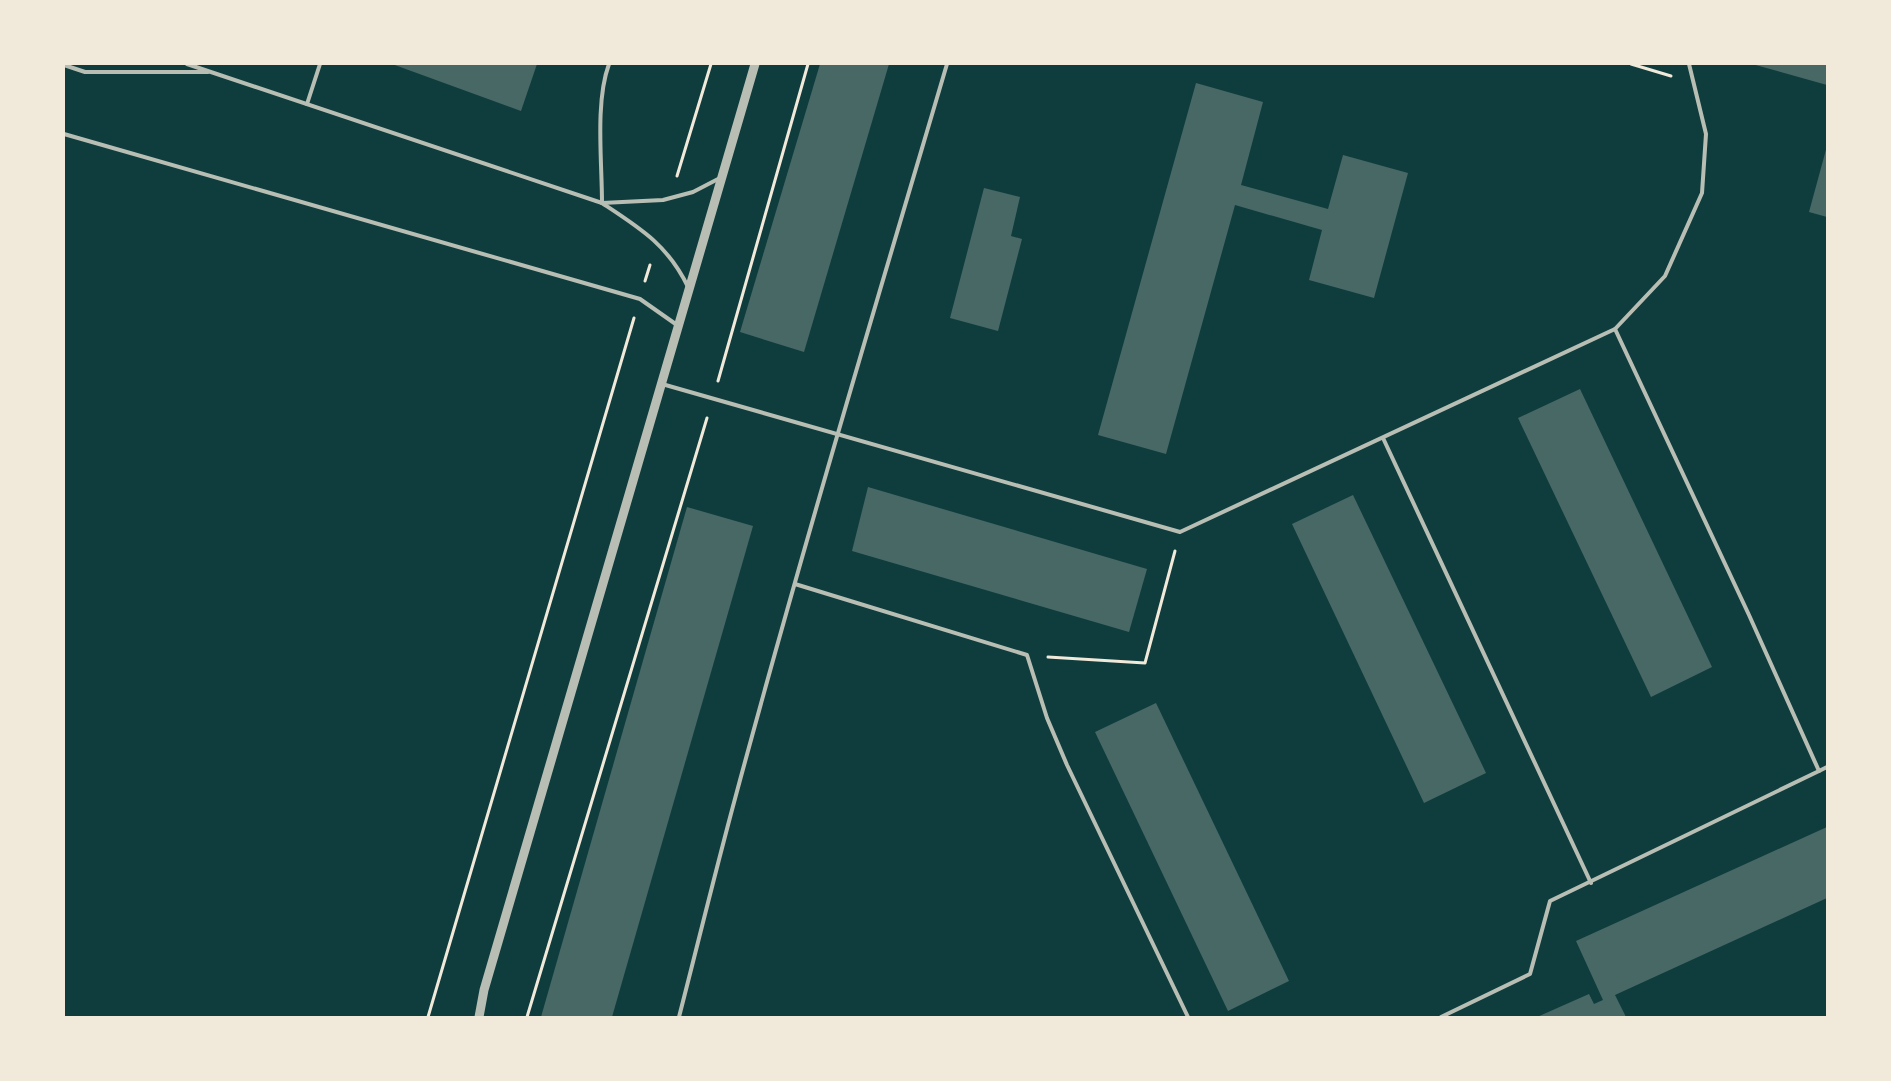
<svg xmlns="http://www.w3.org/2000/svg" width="1891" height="1081" font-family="'Zilla Slab',serif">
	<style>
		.building { fill: #486865 }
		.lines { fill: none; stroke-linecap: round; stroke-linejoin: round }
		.path { stroke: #f1e9da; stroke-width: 3 }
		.service { stroke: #b8beb3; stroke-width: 4 }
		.tertiary { stroke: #b8beb3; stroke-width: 9 }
	</style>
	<rect width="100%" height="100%" fill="#0f3d3e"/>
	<g class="building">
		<polygon points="392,64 537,64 521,111"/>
		<polygon points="820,64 889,64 804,352 740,332"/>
		<polygon points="1752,64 1827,64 1827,85"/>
		<polygon points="1196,83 1263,102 1241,185 1328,209 1343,155 1408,173 1374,298 1309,280 1322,230 1235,205 1166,454 1098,435"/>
		<polygon points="1827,146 1827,217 1809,212"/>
		<polygon points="984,188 1020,197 1011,236 1022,239 998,331 950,318"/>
		<polygon points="1580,389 1712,667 1651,697 1518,418"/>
		<polygon points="868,487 1147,569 1129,632 852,551"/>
		<polygon points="1353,495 1486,773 1424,803 1292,524"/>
		<polygon points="687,507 753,526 612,1017 541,1017"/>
		<polygon points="1156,703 1289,981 1228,1011 1095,732"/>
		<polygon points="1827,827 1827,898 1615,995 1626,1017 1537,1017 1589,994 1594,1004 1603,1000 1576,941"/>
	</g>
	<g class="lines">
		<g class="path">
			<polyline points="1631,64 1671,76"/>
			<polyline points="677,176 711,64"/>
			<polyline points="645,281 650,265"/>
			<polyline points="718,381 808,64"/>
			<polyline points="1048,657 1145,663 1175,551"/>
			<polyline points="428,1017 634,318"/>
			<polyline points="527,1017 707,418"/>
		</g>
		<g class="service">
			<path d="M 187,64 L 602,203 C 640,228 668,245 688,287"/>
			<polyline points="64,65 85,72 208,72"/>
			<polyline points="307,104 320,64"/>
			<polyline points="64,134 640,299 677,325"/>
			<path d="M 602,203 C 602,161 595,102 609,64"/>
			<polyline points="602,203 663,200 693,192 720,178"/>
			<polyline points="1615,329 1665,276 1702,193 1706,134 1689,64"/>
			<polyline points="662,384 1180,532 1615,329 1749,615 1819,771 1827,767"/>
			<polyline points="1383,438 1591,883"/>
			<polyline points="795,584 1027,655 1047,718 1067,765 1188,1017"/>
			<path d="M 679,1017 C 698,943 716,869 736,795 C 802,550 875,307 947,64"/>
			<polyline points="1441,1017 1530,974 1550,901 1819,771"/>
		</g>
		<polyline class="tertiary" points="479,1017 484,990 755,64"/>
	</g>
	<rect width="1891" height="1081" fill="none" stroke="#f1e9da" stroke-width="130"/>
</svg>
